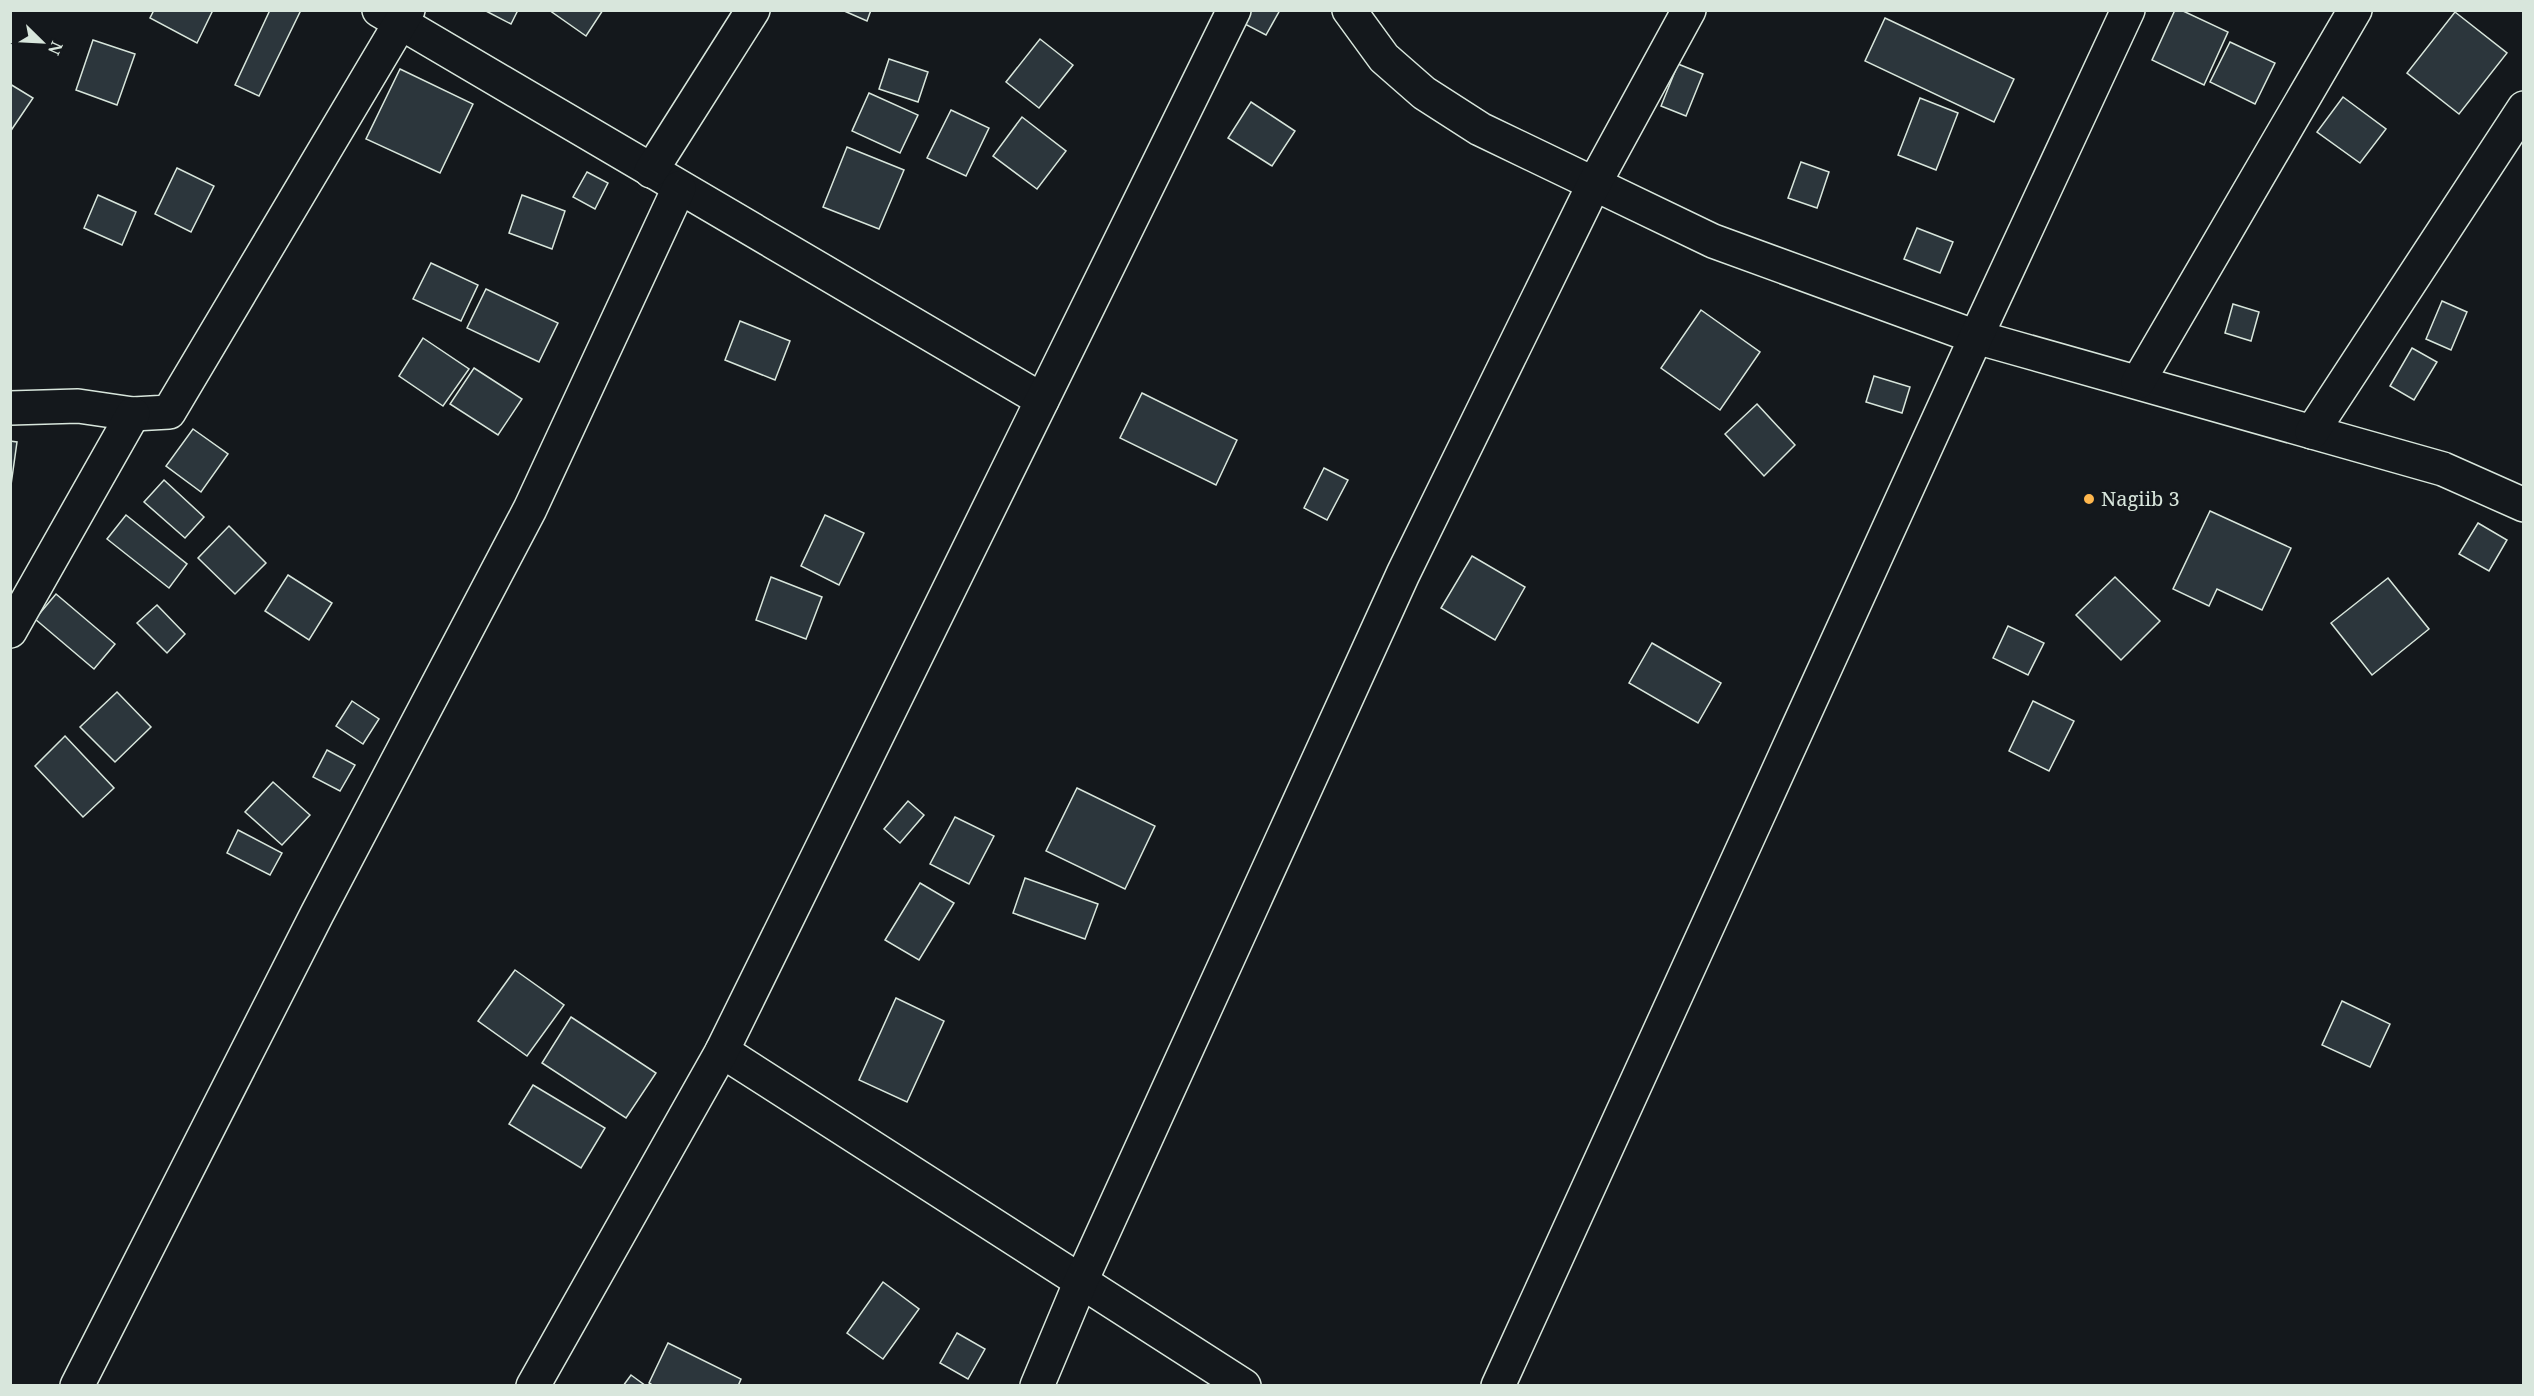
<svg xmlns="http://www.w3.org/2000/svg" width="2534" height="1396" font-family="'Noto Serif',serif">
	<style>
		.building { fill: #2c363c; stroke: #d8e6dc; stroke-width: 1.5 }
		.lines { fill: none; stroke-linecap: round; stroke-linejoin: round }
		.street-casing { stroke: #d8e6dc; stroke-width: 36 }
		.street { stroke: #14181c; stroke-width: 33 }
		.poi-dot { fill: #ffb74d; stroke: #14181c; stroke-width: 2 }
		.labels { text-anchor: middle; stroke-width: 4.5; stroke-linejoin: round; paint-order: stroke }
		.poi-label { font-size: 20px; fill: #d8e6dc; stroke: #14181c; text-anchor: start }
	</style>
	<rect width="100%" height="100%" fill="#14181c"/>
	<g class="building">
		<polygon points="154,10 213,10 197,43 150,18"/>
		<polygon points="270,10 301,10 259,96 235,85"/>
		<polygon points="484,10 518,10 511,24"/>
		<polygon points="549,10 603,10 586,36"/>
		<polygon points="842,10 871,10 867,21"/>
		<polygon points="1248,10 1280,10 1266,35 1241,22"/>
		<polygon points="2175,10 2181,10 2228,32 2204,85 2152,60"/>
		<polygon points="2455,12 2507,53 2459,114 2407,73"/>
		<polygon points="1885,18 2014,79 1994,122 1865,61"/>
		<polygon points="1040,39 1073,65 1039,108 1006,82"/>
		<polygon points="93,40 135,54 117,105 76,90"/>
		<polygon points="2230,42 2275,63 2255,104 2210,82"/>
		<polygon points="889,59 928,72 918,102 879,89"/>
		<polygon points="1678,64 1703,74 1686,116 1661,106"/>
		<polygon points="400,69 473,104 440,173 366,139"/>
		<polygon points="10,84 33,98 10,132"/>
		<polygon points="869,93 918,115 900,153 852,131"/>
		<polygon points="2343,97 2386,129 2360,163 2317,132"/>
		<polygon points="1920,98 1958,113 1936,170 1898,155"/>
		<polygon points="1251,102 1295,131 1272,166 1228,138"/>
		<polygon points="951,110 989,128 966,176 927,158"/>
		<polygon points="1022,117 1066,151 1037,189 993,156"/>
		<polygon points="847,147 904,170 879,229 823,207"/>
		<polygon points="1801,162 1829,172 1817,208 1788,198"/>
		<polygon points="177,168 214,186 191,232 155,214"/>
		<polygon points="587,172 608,183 595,209 573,197"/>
		<polygon points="98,195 136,212 122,245 84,228"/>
		<polygon points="522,195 565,211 552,249 509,233"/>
		<polygon points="1917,228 1953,242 1940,273 1904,259"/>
		<polygon points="431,263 478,285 461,321 413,299"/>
		<polygon points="486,289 558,323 539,362 467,328"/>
		<polygon points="2442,301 2467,312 2451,350 2426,339"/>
		<polygon points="2233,304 2259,312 2251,341 2225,333"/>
		<polygon points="1701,310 1760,352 1720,410 1661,368"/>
		<polygon points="740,321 790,341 775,380 725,360"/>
		<polygon points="423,338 469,369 443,406 399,376"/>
		<polygon points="2412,348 2437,362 2414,400 2390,386"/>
		<polygon points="474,368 522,399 498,435 450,404"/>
		<polygon points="1874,376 1910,387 1902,413 1866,402"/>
		<polygon points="1142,393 1237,440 1216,485 1120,438"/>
		<polygon points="1757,404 1795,445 1764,476 1725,434"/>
		<polygon points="193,429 228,454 201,492 166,466"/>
		<polygon points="10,441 17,442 11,485 10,485"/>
		<polygon points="1324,468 1348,480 1327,520 1304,508"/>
		<polygon points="164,480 204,517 185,538 144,502"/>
		<polygon points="2210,511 2291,548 2262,610 2217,589 2209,606 2173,589"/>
		<polygon points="126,515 187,564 169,588 107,539"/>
		<polygon points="825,515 864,533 839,585 801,566"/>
		<polygon points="2478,523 2507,540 2489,571 2459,554"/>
		<polygon points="229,526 266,563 235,594 198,558"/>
		<polygon points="1472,556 1525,587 1495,640 1441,608"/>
		<polygon points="288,575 332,603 309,640 265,611"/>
		<polygon points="771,577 822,597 806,639 756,620"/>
		<polygon points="2115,577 2160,621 2121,660 2076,615"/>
		<polygon points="2388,578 2429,629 2372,675 2331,623"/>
		<polygon points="56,594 115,644 94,669 35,619"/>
		<polygon points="157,605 185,634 167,653 137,623"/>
		<polygon points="2008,626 2044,643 2028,675 1993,658"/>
		<polygon points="1652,643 1721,683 1698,723 1629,683"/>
		<polygon points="117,692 151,727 115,762 80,727"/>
		<polygon points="352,701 379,719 363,744 336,726"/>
		<polygon points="2033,701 2074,721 2049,771 2009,751"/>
		<polygon points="65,736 114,788 83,817 35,766"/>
		<polygon points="327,750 355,765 340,791 313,777"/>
		<polygon points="273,782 310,815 282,845 245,812"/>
		<polygon points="1077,788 1155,826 1125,889 1046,851"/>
		<polygon points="908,801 924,815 900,843 884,829"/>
		<polygon points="955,817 994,836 969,884 930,864"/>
		<polygon points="238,830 282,853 270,875 227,853"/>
		<polygon points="1025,878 1098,904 1085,939 1013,913"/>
		<polygon points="920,883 954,903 919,960 885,940"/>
		<polygon points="515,970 564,1005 527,1056 478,1021"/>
		<polygon points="896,998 944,1021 907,1102 859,1080"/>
		<polygon points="2342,1001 2390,1024 2370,1067 2322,1045"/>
		<polygon points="571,1017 656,1073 626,1118 542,1063"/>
		<polygon points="533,1085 605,1128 581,1168 509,1124"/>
		<polygon points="883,1282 919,1309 883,1359 847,1333"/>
		<polygon points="957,1333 985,1349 968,1379 940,1363"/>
		<polygon points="668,1343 741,1379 738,1386 654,1386 649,1383"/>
		<polygon points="631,1375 646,1386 623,1386"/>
	</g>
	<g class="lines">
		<defs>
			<g id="street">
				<polyline points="379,10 1042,400"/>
				<polyline points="1349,10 1384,58 1424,93 1480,129 1713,241 1976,337 2443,469 2524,505"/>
				<polyline points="651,171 753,10"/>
				<polyline points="2138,382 2355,10"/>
				<polyline points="10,408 78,406 133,414 169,412 408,10"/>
				<polyline points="2312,432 2524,108"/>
				<polyline points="10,631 133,414"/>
				<polyline points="722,1051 1244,1386"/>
				<polyline points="77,1386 317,914 530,509 679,188"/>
				<polyline points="533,1386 722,1051 1234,10"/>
				<polyline points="1037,1386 1081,1281 1403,574 1594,184 1689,10"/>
				<polyline points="1498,1386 1976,337 2128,10"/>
			</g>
		</defs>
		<use href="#street" class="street-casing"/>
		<use href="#street" class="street"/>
	</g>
	<circle class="poi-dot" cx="2089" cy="499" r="6"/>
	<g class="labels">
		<g class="poi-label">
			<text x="2101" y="506">Nagiib 3</text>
		</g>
	</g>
	<rect width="2534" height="1396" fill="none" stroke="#d8e6dc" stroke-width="24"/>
	<g transform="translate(42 42) rotate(114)" stroke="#14181c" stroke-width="4.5" paint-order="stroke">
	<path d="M0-4.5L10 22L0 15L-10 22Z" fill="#d8e6dc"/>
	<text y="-9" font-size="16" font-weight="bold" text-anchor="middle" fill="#d8e6dc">N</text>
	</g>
</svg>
